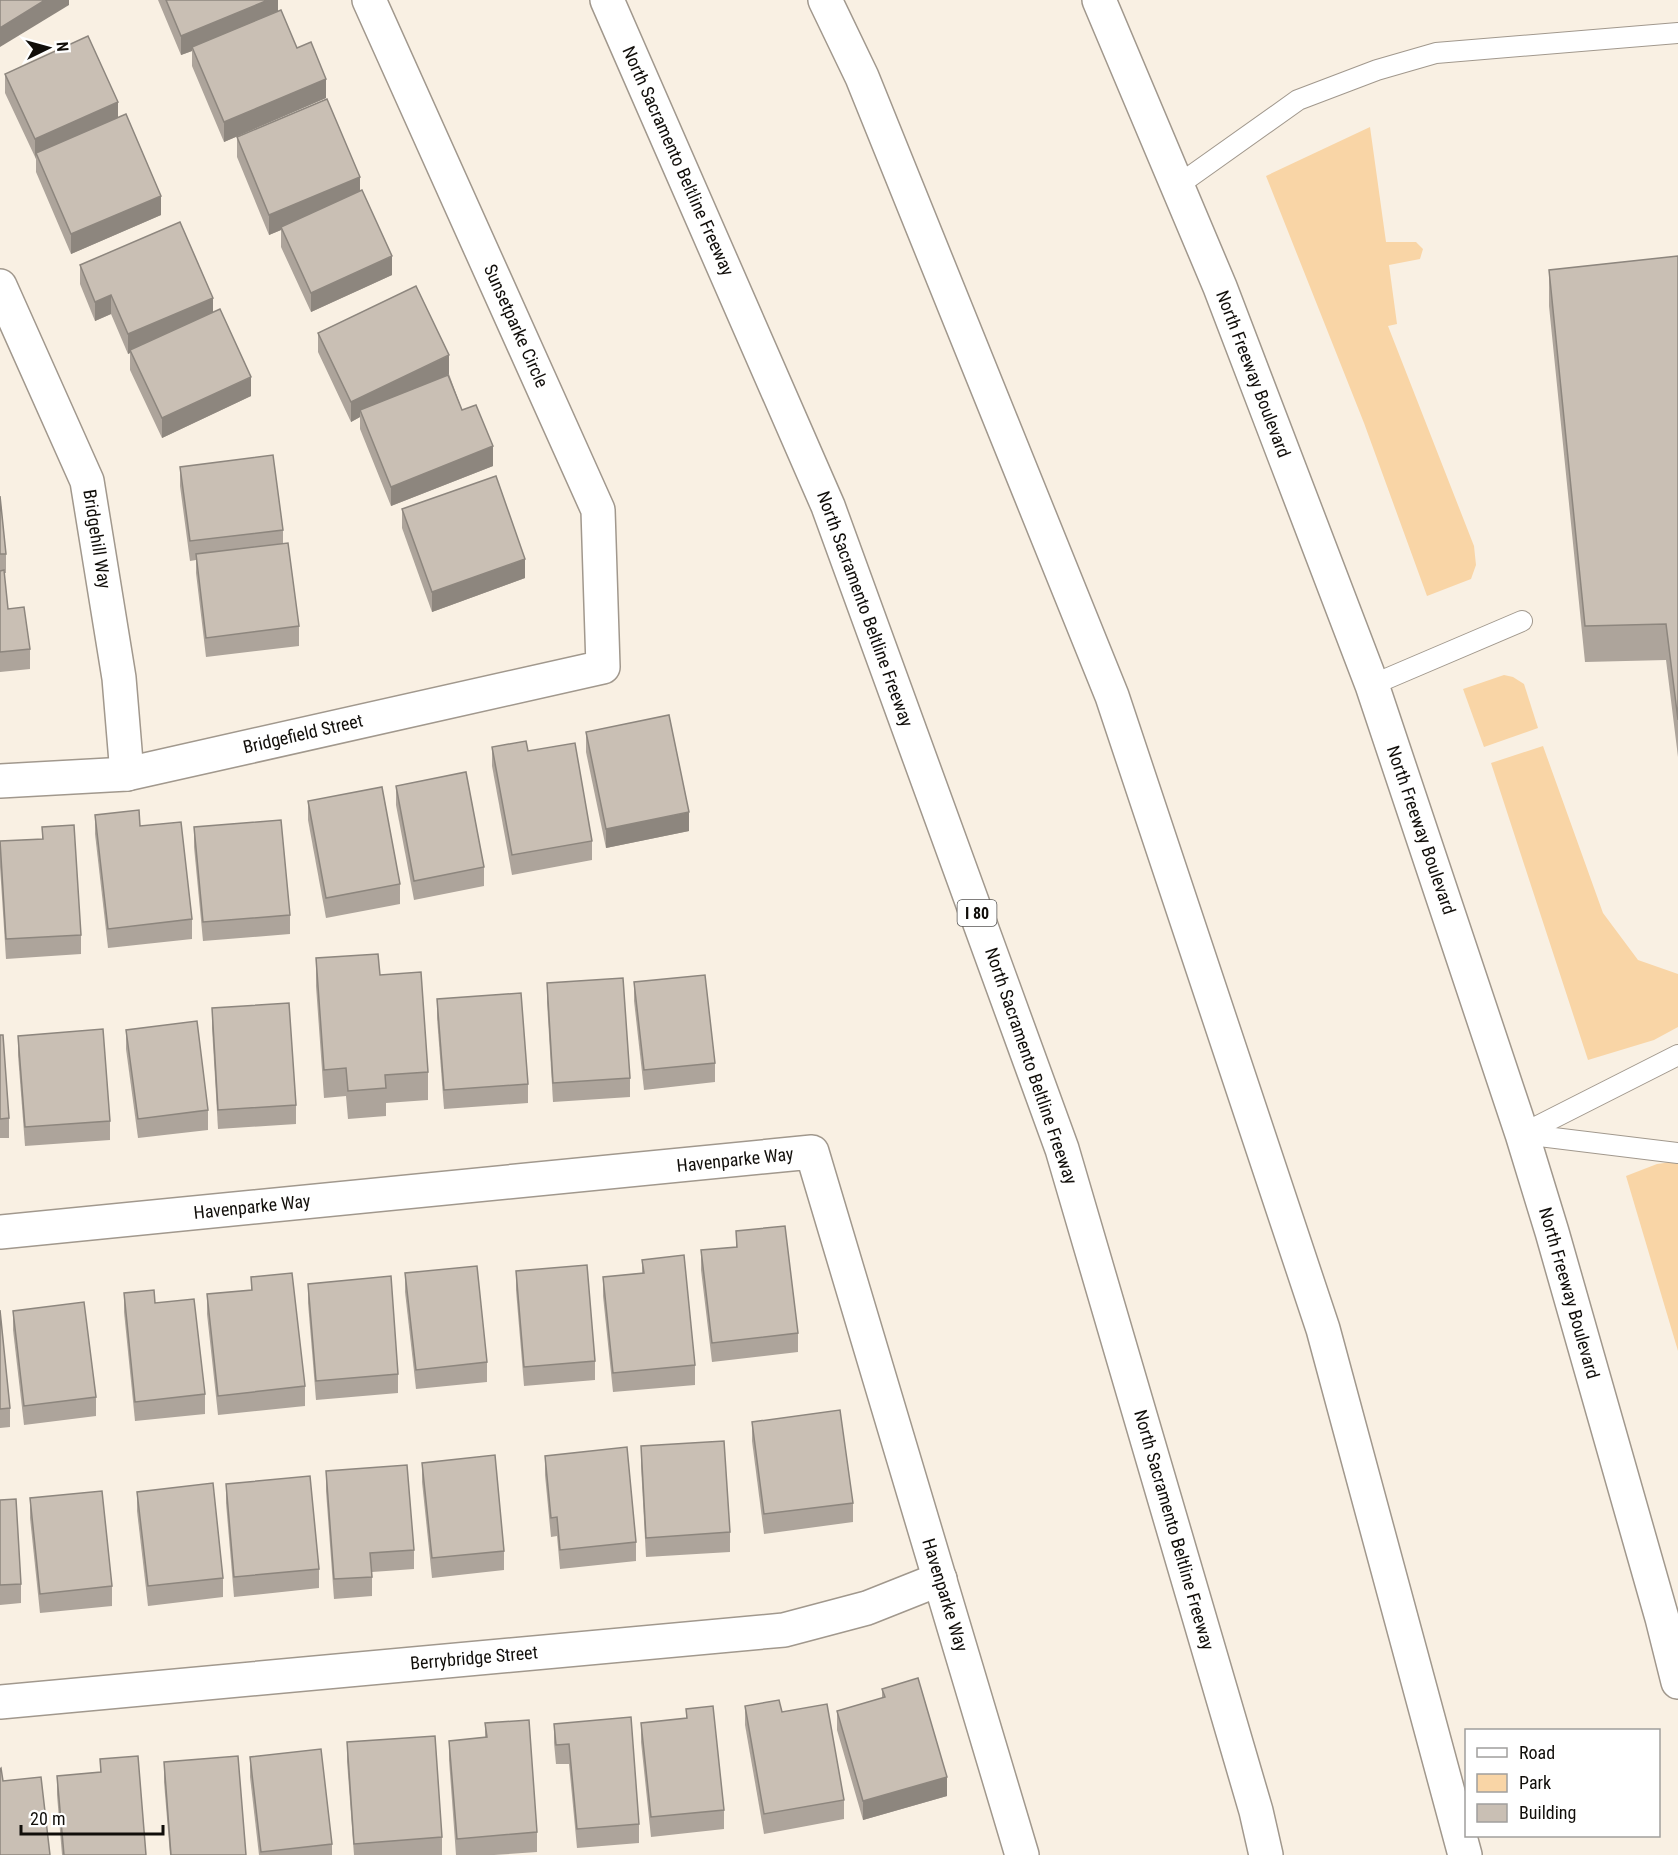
<svg xmlns="http://www.w3.org/2000/svg" width="1678" height="1855" font-family="'Roboto Condensed',sans-serif">
	<style>
		.green { fill: #f9d5a6 }
		.lines { fill: none; stroke-linecap: round; stroke-linejoin: round }
		.lane-casing { stroke: #a1988d; stroke-width: 22 }
		.street-casing { stroke: #a1988d; stroke-width: 36 }
		.secondary-casing { stroke: #a1988d; stroke-width: 36 }
		.highway-casing { stroke: #a1988d; stroke-width: 36 }
		.lane { stroke: #fff; stroke-width: 20 }
		.street { stroke: #fff; stroke-width: 33 }
		.secondary { stroke: #fff; stroke-width: 33 }
		.highway { stroke: #fff; stroke-width: 33 }
		.wall { fill: #ada49b }
		.shaded-wall { fill: #8d867e }
		.building { fill: #c9bfb4; stroke: #8d867e; stroke-width: 1.5 }
		.labels { text-anchor: middle; stroke-width: 5; stroke-linejoin: round; paint-order: stroke }
		.shield { fill: #fff; stroke: #585654; stroke-width: 1.5 }
		.shield-label { font-size: 16px; font-weight: bold; fill: #110e0a }
		.street-label { font-size: 18px; fill: #110e0a; stroke: #fff }
	</style>
	<rect width="100%" height="100%" fill="#f9f0e3"/>
	<g class="green">
		<polygon points="1370,127 1386,242 1416,242 1423,249 1420,259 1389,265 1397,324 1388,326 1474,546 1476,565 1471,579 1427,596 1364,423 1266,176"/>
		<polygon points="1504,675 1513,677 1524,684 1538,728 1484,747 1463,689"/>
		<polygon points="1543,746 1603,913 1638,960 1678,974 1678,1027 1654,1040 1588,1060 1491,763"/>
		<polygon points="1678,1161 1678,1351 1626,1176 1657,1164"/>
	</g>
	<g class="lines">
		<defs>
			<g id="lane">
				<polyline points="1177,186 1298,100 1377,70 1436,53 1678,33"/>
				<polyline points="1372,685 1522,621"/>
				<polyline points="1522,1134 1678,1055"/>
				<polyline points="1522,1134 1678,1153"/>
			</g>
			<g id="street">
				<polyline points="0,286 87,481 119,678 127,774"/>
				<polyline points="0,781 127,774 603,667 598,510 369,0"/>
				<polyline points="0,1232 812,1152 1022,1855"/>
				<polyline points="0,1702 784,1630 867,1608 940,1579"/>
			</g>
			<polyline id="secondary" points="1099,0 1220,287 1372,685 1522,1134 1552,1232 1662,1618 1678,1682"/>
			<g id="highway">
				<polyline points="607,0 828,506 1062,1149 1256,1811 1266,1855"/>
				<polyline points="825,0 862,77 1112,696 1323,1329 1465,1855"/>
			</g>
		</defs>
		<use href="#lane" class="lane-casing"/>
		<use href="#street" class="street-casing"/>
		<use href="#secondary" class="secondary-casing"/>
		<use href="#highway" class="highway-casing"/>
		<use href="#lane" class="lane"/>
		<use href="#street" class="street"/>
		<use href="#secondary" class="secondary"/>
		<use href="#highway" class="highway"/>
	</g>
	<g class="wall">
		<polygon points="158,0 278,0 278,11 297,48 326,98 224,142 192,66 192,51 181,55"/>
		<polygon points="5,74 118,118 161,215 71,254 36,172 36,159 5,93"/>
		<polygon points="237,137 360,191 392,275 311,312 281,247 281,230 269,235 237,157"/>
		<polygon points="1678,256 1678,757 1666,660 1585,662 1549,306 1549,270"/>
		<polygon points="80,265 213,312 251,396 162,438 130,370 130,353 128,354 111,314 95,321 80,284"/>
		<polygon points="318,333 449,374 462,410 493,466 391,506 360,429 360,417 351,422 318,352"/>
		<polygon points="180,467 283,530 283,544 299,626 299,646 206,657 196,573 196,560 190,561 180,486"/>
		<polygon points="0,496 6,554 6,573 4,573 8,609 30,649 30,669 0,672"/>
		<polygon points="402,509 525,578 432,612 402,528"/>
		<polygon points="586,732 689,831 606,848 586,752"/>
		<polygon points="492,747 528,751 592,841 592,860 512,875 492,766"/>
		<polygon points="396,786 484,867 484,886 414,900 396,805"/>
		<polygon points="308,801 400,884 400,904 326,918 308,820"/>
		<polygon points="95,815 192,919 192,939 108,948 95,834"/>
		<polygon points="42,827 81,935 81,954 6,959 0,867 0,841 42,839"/>
		<polygon points="194,827 290,915 290,934 203,941 194,847"/>
		<polygon points="316,958 380,975 428,1072 428,1100 386,1103 386,1116 348,1119 346,1096 324,1098 316,986"/>
		<polygon points="634,982 715,1063 715,1082 644,1090 634,1001"/>
		<polygon points="547,983 630,1078 630,1097 553,1102 547,1002"/>
		<polygon points="437,999 528,1084 528,1103 444,1109 437,1018"/>
		<polygon points="212,1008 296,1105 296,1124 218,1129 212,1028"/>
		<polygon points="126,1030 208,1110 208,1130 138,1138 126,1049"/>
		<polygon points="0,1035 9,1118 9,1138 0,1138"/>
		<polygon points="18,1036 110,1121 110,1140 25,1146 18,1055"/>
		<polygon points="736,1231 798,1333 798,1352 712,1362 701,1270 701,1250 736,1247"/>
		<polygon points="642,1260 695,1365 695,1385 613,1392 603,1296 603,1277 642,1273"/>
		<polygon points="516,1271 595,1361 595,1380 524,1386 516,1290"/>
		<polygon points="405,1273 487,1362 487,1382 416,1389 405,1292"/>
		<polygon points="251,1277 305,1386 305,1406 218,1415 207,1314 207,1294 251,1290"/>
		<polygon points="308,1284 398,1374 398,1393 316,1400 308,1303"/>
		<polygon points="124,1293 155,1303 205,1394 205,1414 135,1421 124,1312"/>
		<polygon points="0,1310 10,1408 10,1427 0,1428"/>
		<polygon points="13,1311 96,1397 96,1416 24,1425 13,1330"/>
		<polygon points="752,1422 853,1503 853,1522 764,1534 752,1441"/>
		<polygon points="641,1446 730,1532 730,1552 646,1557 641,1466"/>
		<polygon points="545,1456 636,1542 636,1561 560,1569 557,1536 551,1537 545,1475"/>
		<polygon points="422,1463 504,1551 504,1570 432,1578 422,1482"/>
		<polygon points="326,1471 414,1550 414,1569 372,1572 372,1596 334,1599 326,1491"/>
		<polygon points="226,1484 319,1569 319,1588 234,1597 226,1503"/>
		<polygon points="137,1492 223,1578 223,1597 148,1606 137,1511"/>
		<polygon points="30,1498 112,1586 112,1606 40,1613 30,1518"/>
		<polygon points="0,1500 21,1584 21,1603 0,1605"/>
		<polygon points="882,1689 947,1796 863,1820 837,1730 837,1711 882,1698"/>
		<polygon points="745,1706 782,1712 844,1800 844,1819 764,1834 745,1725"/>
		<polygon points="686,1709 724,1810 724,1829 651,1837 641,1742 641,1723 686,1719"/>
		<polygon points="485,1723 537,1832 537,1852 494,1855 456,1855 449,1760 449,1741 485,1737"/>
		<polygon points="554,1724 639,1824 639,1843 577,1848 569,1764 556,1764 554,1743"/>
		<polygon points="347,1742 442,1837 442,1855 354,1855 347,1761"/>
		<polygon points="250,1757 332,1844 332,1855 259,1855 250,1777"/>
		<polygon points="100,1759 146,1855 62,1855 57,1795 57,1776 100,1772"/>
		<polygon points="164,1762 246,1855 170,1855 164,1782"/>
	</g>
	<g class="shaded-wall">
		<polygon points="45,0 69,0 69,5 0,47 0,28"/>
		<polygon points="268,0 278,0 278,15 192,47 192,51 181,55 181,36"/>
		<polygon points="326,79 326,98 224,142 224,122"/>
		<polygon points="118,102 118,121 36,153 35,159 35,139"/>
		<polygon points="360,177 360,197 281,227 281,230 269,235 269,215"/>
		<polygon points="161,196 161,215 71,254 71,234"/>
		<polygon points="392,256 392,275 311,312 311,293"/>
		<polygon points="111,295 111,314 95,321 95,302"/>
		<polygon points="213,298 213,318 130,350 130,353 128,354 128,334"/>
		<polygon points="449,355 449,374 363,416 360,410 360,417 351,422 351,402"/>
		<polygon points="251,377 251,396 162,438 162,418"/>
		<polygon points="493,446 493,466 391,506 391,487"/>
		<polygon points="525,559 525,578 432,612 432,592"/>
		<polygon points="689,812 689,831 606,848 606,829"/>
		<polygon points="947,1777 947,1796 863,1820 863,1801"/>
	</g>
	<g class="building">
		<polygon points="0,0 45,0 0,28"/>
		<polygon points="166,0 268,0 181,36"/>
		<polygon points="281,10 297,48 311,42 326,79 224,122 192,47"/>
		<polygon points="88,36 118,102 35,139 5,74"/>
		<polygon points="327,99 360,177 269,215 237,137"/>
		<polygon points="126,114 161,196 71,234 36,153"/>
		<polygon points="362,190 392,256 311,293 281,227"/>
		<polygon points="180,222 213,298 128,334 111,295 95,302 80,265"/>
		<polygon points="1678,256 1678,720 1666,624 1585,626 1549,270"/>
		<polygon points="416,286 449,355 351,402 318,333"/>
		<polygon points="220,309 251,377 162,418 130,350"/>
		<polygon points="448,375 462,410 476,405 493,446 391,487 360,410"/>
		<polygon points="273,455 283,530 190,541 180,467"/>
		<polygon points="496,476 525,559 432,592 402,509"/>
		<polygon points="0,496 6,554 0,554"/>
		<polygon points="288,543 299,626 206,638 196,554"/>
		<polygon points="4,570 8,609 24,607 30,649 0,652 0,571"/>
		<polygon points="669,715 689,812 606,829 586,732"/>
		<polygon points="526,741 528,751 575,743 592,841 512,855 492,747"/>
		<polygon points="466,772 484,867 414,881 396,786"/>
		<polygon points="382,787 400,884 326,898 308,801"/>
		<polygon points="139,810 140,826 181,822 192,919 108,929 95,815"/>
		<polygon points="281,820 290,915 203,922 194,827"/>
		<polygon points="74,825 81,935 6,939 0,841 43,839 42,827"/>
		<polygon points="378,954 380,975 421,972 428,1072 385,1075 386,1088 348,1091 346,1068 324,1070 316,958"/>
		<polygon points="705,975 715,1063 644,1070 634,982"/>
		<polygon points="623,978 630,1078 553,1083 547,983"/>
		<polygon points="521,993 528,1084 444,1090 437,999"/>
		<polygon points="289,1003 296,1105 218,1110 212,1008"/>
		<polygon points="197,1021 208,1110 138,1119 126,1030"/>
		<polygon points="103,1029 110,1121 25,1127 18,1036"/>
		<polygon points="0,1035 3,1035 9,1118 0,1119"/>
		<polygon points="785,1226 798,1333 712,1343 701,1250 737,1247 736,1231"/>
		<polygon points="684,1255 695,1365 613,1373 603,1277 644,1273 642,1260"/>
		<polygon points="587,1265 595,1361 524,1367 516,1271"/>
		<polygon points="477,1266 487,1362 416,1370 405,1273"/>
		<polygon points="292,1273 305,1386 218,1396 207,1294 252,1290 251,1277"/>
		<polygon points="391,1276 398,1374 316,1381 308,1284"/>
		<polygon points="154,1290 155,1303 194,1299 205,1394 135,1402 124,1293"/>
		<polygon points="84,1302 96,1397 24,1406 13,1311"/>
		<polygon points="0,1310 10,1408 0,1409"/>
		<polygon points="840,1410 853,1503 764,1514 752,1422"/>
		<polygon points="724,1441 730,1532 646,1538 641,1446"/>
		<polygon points="627,1447 636,1542 560,1550 557,1517 551,1518 545,1456"/>
		<polygon points="495,1455 504,1551 432,1558 422,1463"/>
		<polygon points="407,1465 414,1550 370,1553 372,1577 334,1579 326,1471"/>
		<polygon points="310,1476 319,1569 234,1577 226,1484"/>
		<polygon points="213,1483 223,1578 148,1586 137,1492"/>
		<polygon points="102,1491 112,1586 40,1594 30,1498"/>
		<polygon points="16,1499 21,1584 0,1585 0,1500"/>
		<polygon points="918,1678 947,1777 863,1801 837,1711 885,1697 882,1689"/>
		<polygon points="779,1700 782,1712 827,1704 844,1800 764,1814 745,1706"/>
		<polygon points="713,1706 724,1810 651,1817 641,1723 687,1718 686,1709"/>
		<polygon points="631,1717 639,1824 577,1829 569,1744 556,1745 554,1724"/>
		<polygon points="529,1720 537,1832 457,1839 449,1741 487,1737 485,1723"/>
		<polygon points="435,1736 442,1837 354,1844 347,1742"/>
		<polygon points="321,1749 332,1844 261,1852 250,1757"/>
		<polygon points="138,1756 146,1855 64,1855 57,1776 101,1772 100,1759"/>
		<polygon points="238,1756 246,1855 171,1855 164,1762"/>
		<polygon points="1,1768 3,1781 41,1777 50,1855 0,1855 0,1769"/>
	</g>
	<g class="labels">
		<rect class="shield" x="957.5" y="900" width="39" height="26" rx="4.5"/>
		<g class="shield-label">
			<text x="977" y="919">I 80</text>
		</g>
		<g class="street-label">
			<text transform="translate(678 161) rotate(66)" y="6">North Sacramento Beltline Freeway</text>
			<text transform="translate(516 326) rotate(66)" y="6">Sunsetparke Circle</text>
			<text transform="translate(1253 374) rotate(69)" y="6">North Freeway Boulevard</text>
			<text transform="translate(97 539) rotate(81)" y="6">Bridgehill Way</text>
			<text transform="translate(865 609) rotate(70)" y="6">North Sacramento Beltline Freeway</text>
			<text transform="translate(303 734) rotate(-13)" y="6">Bridgefield Street</text>
			<text transform="translate(1421 830) rotate(71)" y="6">North Freeway Boulevard</text>
			<text transform="translate(1031 1066) rotate(71)" y="6">North Sacramento Beltline Freeway</text>
			<text transform="translate(735 1160) rotate(-6)" y="6">Havenparke Way</text>
			<text transform="translate(252 1207) rotate(-6)" y="6">Havenparke Way</text>
			<text transform="translate(1569 1293) rotate(74)" y="6">North Freeway Boulevard</text>
			<text transform="translate(1174 1530) rotate(74)" y="6">North Sacramento Beltline Freeway</text>
			<text transform="translate(945 1595) rotate(73)" y="6">Havenparke Way</text>
			<text transform="translate(474 1658) rotate(-5)" y="6">Berrybridge Street</text>
		</g>
	</g>
	<rect x="1465" y="1729" width="195" height="108" fill="#ffffff" stroke="#a09f9d" stroke-width="1.5"/>
	<rect x="1477" y="1748" width="30" height="9" fill="#ffffff" stroke="#a09f9d" stroke-width="1.5"/>
	<text x="1519" y="1759" font-size="18" fill="#110e0a">Road</text>
	<rect x="1477" y="1774" width="30" height="18" fill="#f9d5a6" stroke="#a09f9d" stroke-width="1.5"/>
	<text x="1519" y="1789" font-size="18" fill="#110e0a">Park</text>
	<rect x="1477" y="1804" width="30" height="18" fill="#c9bfb4" stroke="#a09f9d" stroke-width="1.5"/>
	<text x="1519" y="1819" font-size="18" fill="#110e0a">Building</text>
	<g transform="translate(48 48) rotate(85)" stroke="#ffffff" stroke-width="4.5" paint-order="stroke">
	<path d="M0-4.5L10 22L0 15L-10 22Z" fill="#110e0a"/>
	<text y="-9" font-size="16" font-weight="bold" text-anchor="middle" fill="#110e0a">N</text>
	</g>
	<path d="M21 1825v9h142v-9" fill="none" stroke="#110e0a" stroke-width="3"/>
	<text x="30" y="1825" font-size="18" fill="#110e0a" stroke="#ffffff" stroke-width="4.5" paint-order="stroke">20 m</text>
</svg>
